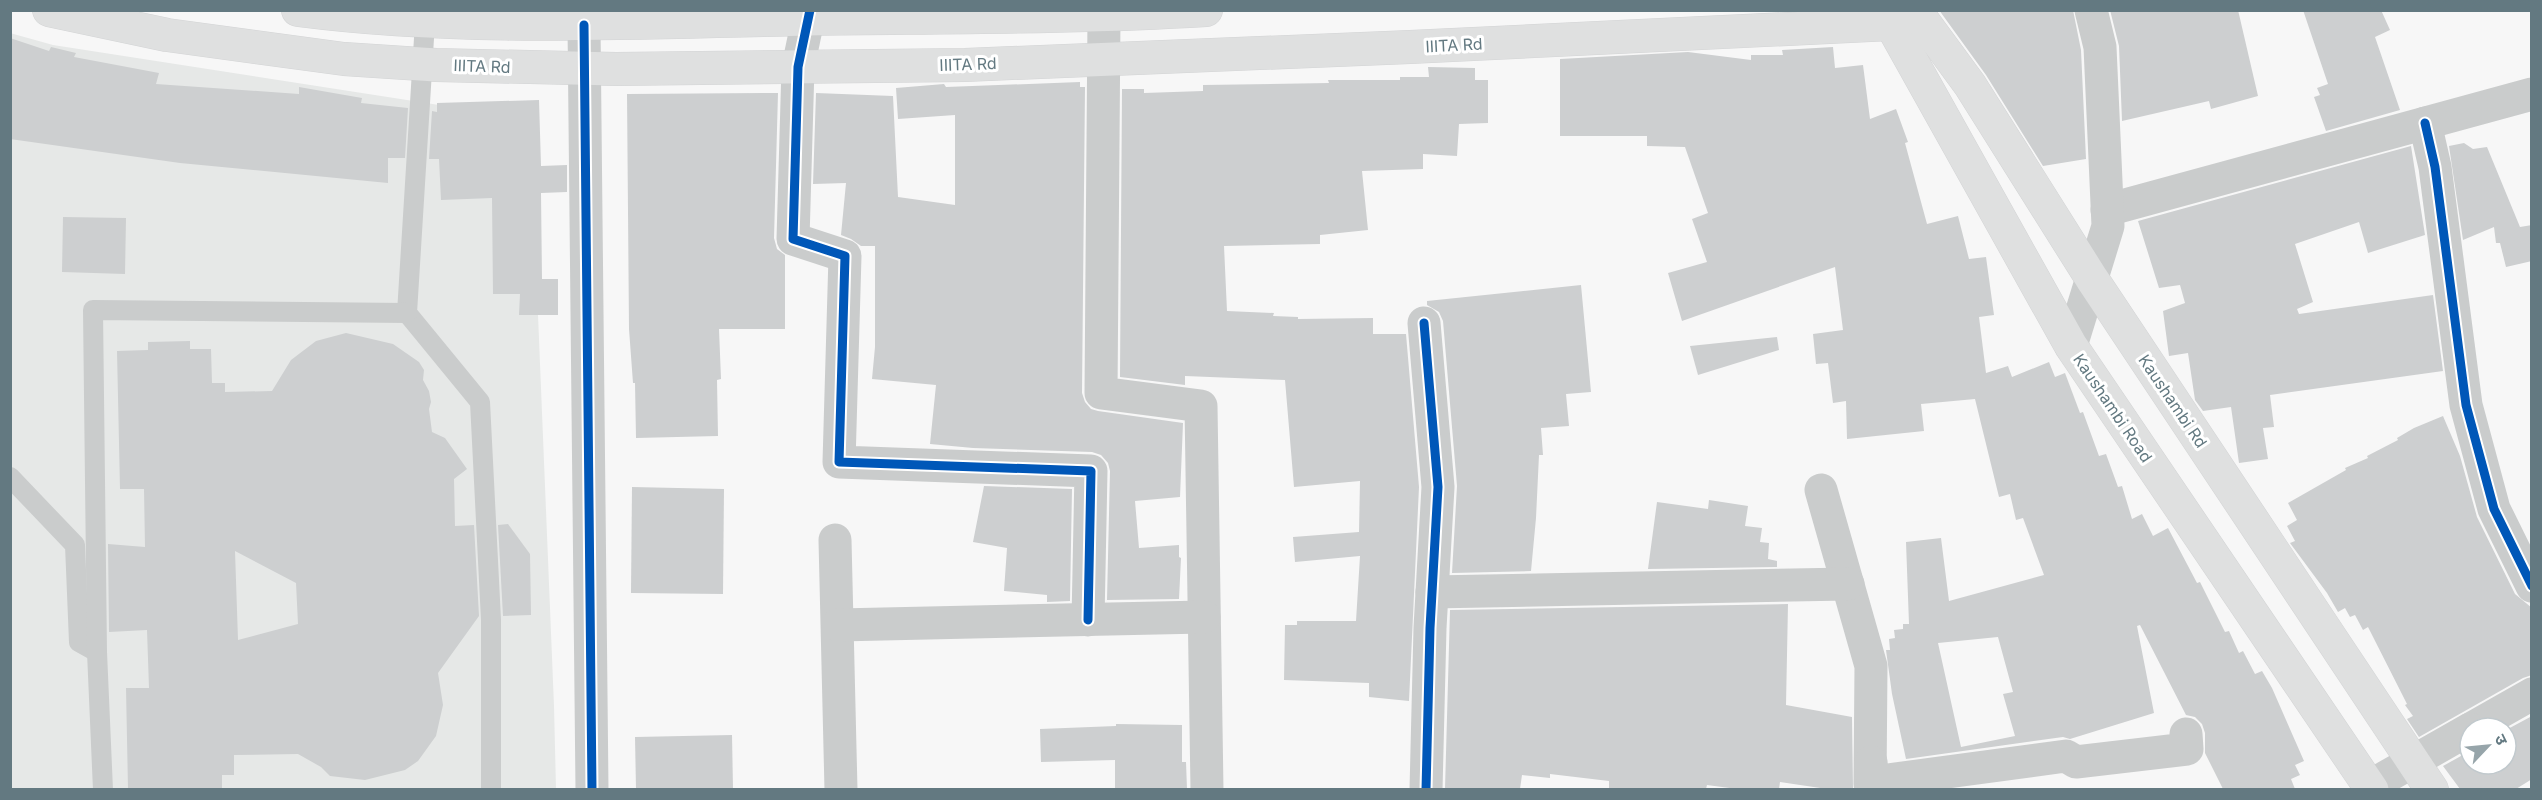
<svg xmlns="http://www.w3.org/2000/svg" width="2542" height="800" font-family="Inter,'Noto Sans Devanagari',sans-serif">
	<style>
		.built { fill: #e6e8e7 }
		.building { fill: #cdcfd0; fill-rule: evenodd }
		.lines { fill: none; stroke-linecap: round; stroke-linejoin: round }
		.secondary-casing { stroke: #d3d4d5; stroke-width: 34 }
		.service { stroke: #cacccc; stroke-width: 20 }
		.minor { stroke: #cacccc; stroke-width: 33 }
		.secondary { stroke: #dfe0e0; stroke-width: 33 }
		.cycleway-casing { stroke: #fff; stroke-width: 13 }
		.cycleway { stroke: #0057b8; stroke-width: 9 }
		.labels { text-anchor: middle; stroke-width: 6; stroke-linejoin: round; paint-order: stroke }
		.street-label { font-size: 16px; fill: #637981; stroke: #fff }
	</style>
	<rect width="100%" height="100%" fill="#f7f7f7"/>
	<polygon class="built" points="10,33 53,45 530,119 554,706 556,789 11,789"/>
	<g class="building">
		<polygon points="1939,10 2073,10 2081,50 2086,159 2043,166 1986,75"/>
		<polygon points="2110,10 2238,10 2258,96 2211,109 2209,101 2122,121 2119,46"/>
		<polygon points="2303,10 2381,10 2390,30 2375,37 2400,110 2326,131 2314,97 2320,95 2317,88 2328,84"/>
		<polygon points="10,38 49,51 51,47 76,53 74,57 159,73 156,84 299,94 299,87 362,98 361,103 408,108 405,158 388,158 388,183 180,163 10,139"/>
		<path d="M 1833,47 L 1835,68 L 1863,65 L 1870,119 L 1896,109 L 1908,142 L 1905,143 L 1927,224 L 1958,216 L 1969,259 L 1986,257 L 1994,315 L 1979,317 L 1986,373 L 2008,366 L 2012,377 L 2049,362 L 2055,377 L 2065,373 L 2080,413 L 2083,412 L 2099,456 L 2106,454 L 2118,487 L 2122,486 L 2132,519 L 2142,514 L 2153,536 L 2168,528 L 2197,583 L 2200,582 L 2225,632 L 2229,631 L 2239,653 L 2243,651 L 2255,674 L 2262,671 L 2272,688 L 2304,761 L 2295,765 L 2300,775 L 2291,779 L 2295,789 L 2223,789 L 2205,753 L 2205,733 L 2202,724 L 2195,717 L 2186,715 L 2140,625 L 2137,626 L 2154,713 L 2070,739 L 2063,737 L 1906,759 L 1892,694 L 1886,650 L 1890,650 L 1889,639 L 1895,638 L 1894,630 L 1903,629 L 1903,624 L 1909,624 L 1906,542 L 1941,538 L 1949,601 L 2044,575 L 2023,518 L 2016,520 L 2010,494 L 1999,497 L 1975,399 L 1921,404 L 1924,431 L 1847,439 L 1846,401 L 1833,403 L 1828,363 L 1816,364 L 1813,334 L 1843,330 L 1835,267 L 1682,321 L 1668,273 L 1707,262 L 1692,219 L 1708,213 L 1685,147 L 1647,146 L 1647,136 L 1560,136 L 1560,59 L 1688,52 L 1751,60 L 1751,55 L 1783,55 L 1782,50 ZM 1998,637 L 2013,692 L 2003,694 L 2015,736 L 1961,747 L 1938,643 Z"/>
		<polygon points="1428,67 1475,68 1475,80 1488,80 1488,123 1459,124 1457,156 1423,154 1423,169 1362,171 1368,230 1320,235 1320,244 1224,246 1227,311 1274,313 1273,316 1298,317 1298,319 1373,318 1373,334 1406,334 1419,487 1409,701 1369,697 1369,683 1284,680 1285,625 1297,625 1297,621 1356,621 1360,556 1295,562 1293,537 1359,532 1360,481 1294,487 1285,380 1185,376 1185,385 1120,377 1122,89 1144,89 1144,93 1203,91 1203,85 1329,83 1328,80 1400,80 1400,77 1429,77"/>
		<polygon points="1080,82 1080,87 1085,87 1082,393 1085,402 1091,409 1098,411 1183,423 1180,497 1135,501 1139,548 1179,545 1179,557 1181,558 1179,599 1107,600 1110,471 1108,463 1101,455 1092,452 973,448 930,444 936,385 872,379 875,347 875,246 861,246 851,239 841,235 846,183 813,184 816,93 893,96 898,197 955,205 955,115 898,119 896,88 944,84 946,87"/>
		<polygon points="778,93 774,238 777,249 785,255 785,329 719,329 721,379 717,380 718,436 636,438 635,383 633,383 629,329 627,94"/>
		<polygon points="539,100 541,166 567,165 567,192 541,193 542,279 558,279 558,315 519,315 520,294 493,294 492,198 441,200 439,159 429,159 432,111 437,112 437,103"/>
		<polygon points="2464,143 2473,149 2487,147 2520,227 2532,225 2532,261 2506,267 2500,243 2496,243 2494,227 2463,240 2449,146"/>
		<polygon points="2411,146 2425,235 2368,253 2359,222 2295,244 2313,302 2297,309 2299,314 2433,295 2443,371 2270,395 2274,427 2263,428 2268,459 2239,463 2231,407 2203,411 2195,400 2188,353 2169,356 2163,311 2185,303 2180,285 2159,288 2138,221"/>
		<polygon points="63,217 126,218 125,274 62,272"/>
		<polygon points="1581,285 1591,392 1566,394 1569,426 1541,428 1543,455 1539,455 1536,518 1531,571 1452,573 1457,486 1443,321 1439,312 1427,305 1427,301"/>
		<path d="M 346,333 L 393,344 L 419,362 L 424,370 L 423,380 L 429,391 L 431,402 L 429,409 L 432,432 L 445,438 L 467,469 L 454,479 L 455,526 L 474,525 L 479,616 L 438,673 L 443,705 L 436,736 L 418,761 L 405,770 L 365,780 L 330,776 L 321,767 L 298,754 L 234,755 L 234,775 L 222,775 L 222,789 L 128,789 L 126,688 L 149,688 L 147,630 L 109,632 L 108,544 L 145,547 L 144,489 L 120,489 L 117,351 L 148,350 L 148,342 L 190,341 L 190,349 L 211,349 L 212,383 L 225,383 L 225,392 L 272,391 L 291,360 L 316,341 ZM 235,551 L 296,583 L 298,624 L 238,640 Z"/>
		<polygon points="1777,337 1779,350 1698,375 1690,346"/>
		<polygon points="2443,416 2460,456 2477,517 2515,594 2532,608 2532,675 2523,678 2419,737 2407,719 2413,716 2405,705 2407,704 2368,627 2363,630 2355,615 2350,617 2345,608 2338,612 2327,593 2290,543 2295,541 2287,526 2297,520 2288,503 2346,470 2345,468 2368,458 2367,456 2398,440 2397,438 2414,428"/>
		<polygon points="984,486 1072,489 1070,601 1047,602 1047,595 1004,591 1007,548 973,542"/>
		<polygon points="632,487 724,489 723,594 631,593"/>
		<polygon points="1709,500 1748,506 1745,526 1762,528 1760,542 1769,543 1768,559 1777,561 1777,567 1648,569 1657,502 1708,509"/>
		<polygon points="508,524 530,554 531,615 503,616 498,525"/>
		<polygon points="1788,604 1786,705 1852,717 1853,789 1827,789 1780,782 1779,789 1737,789 1707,785 1706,789 1609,789 1609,781 1550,774 1550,778 1522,775 1520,789 1445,789 1450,610"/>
		<polygon points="2532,716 2532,779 2516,789 2460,789 2443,766 2470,751 2470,764 2506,764 2506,730"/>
		<polygon points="1116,724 1182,725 1182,762 1186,762 1187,789 1115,789 1115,760 1041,762 1040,729 1116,726"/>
		<polygon points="732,735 733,789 636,789 635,737"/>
	</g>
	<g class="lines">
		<defs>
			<g id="secondary">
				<polyline points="49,10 167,35 344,59 436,65 616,69 965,65 1410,47 1891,24"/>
				<path d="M 298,10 C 468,32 638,22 809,19 C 941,17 1073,18 1206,10"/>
				<polyline points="1881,10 1891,24 2071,346 2372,790"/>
				<polyline points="1915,10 1970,85 2092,279 2432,790"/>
			</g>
		</defs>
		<use href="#secondary" class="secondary-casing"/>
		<g class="service">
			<polyline points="425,22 407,313 480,402 491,620 491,790"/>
			<polyline points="10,477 75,545 79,642 97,652"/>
			<polyline points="103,790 97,652 93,310 407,313"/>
		</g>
		<g class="minor">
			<polyline points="810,10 798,67 793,239 845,256 839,462 1091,471 1088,620"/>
			<polyline points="1104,16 1101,393 1201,406 1207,790"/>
			<polyline points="584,25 592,790"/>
			<polyline points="2425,123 2435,167 2466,405 2494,509 2532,586"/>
			<polyline points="2107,210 2532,94"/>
			<polyline points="1424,323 1438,487 1430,628 1426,790"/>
			<polyline points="2071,346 2108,226 2100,47 2091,10"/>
			<polyline points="1821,490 1871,666 1870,784"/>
			<polyline points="835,540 841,790"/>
			<polyline points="1432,592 1848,584"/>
			<polyline points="838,625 1204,617"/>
			<polyline points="2472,728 2532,694"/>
			<polyline points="1871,762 1873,782 2066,756 2076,762 2187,749 2186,734"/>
			<polyline points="2370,786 2470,729"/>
		</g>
		<use href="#secondary" class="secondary"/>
		<defs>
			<g id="cycleway">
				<polyline points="810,10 798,67 793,239 845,256 839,462 1091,471 1088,620"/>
				<polyline points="584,25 592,790"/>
				<polyline points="2425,123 2435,167 2466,405 2494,509 2532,586"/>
				<polyline points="1424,323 1438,487 1430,628 1426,790"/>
			</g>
		</defs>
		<use href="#cycleway" class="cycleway-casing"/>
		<use href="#cycleway" class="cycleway"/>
	</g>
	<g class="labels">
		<g class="street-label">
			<text transform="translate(1454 45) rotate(-3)" y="6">IIITA Rd</text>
			<text transform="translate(968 64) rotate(-2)" y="6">IIITA Rd</text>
			<text transform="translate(482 66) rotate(2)" y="6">IIITA Rd</text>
			<text transform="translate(2173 401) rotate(56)" y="6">Kaushambi Rd</text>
			<text transform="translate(2113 408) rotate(56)" y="6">Kaushambi Road</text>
		</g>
	</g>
	<rect width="2542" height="800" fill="none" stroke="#637981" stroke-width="24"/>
	<g transform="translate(2488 746) rotate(64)"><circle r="28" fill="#ffffff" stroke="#c1c9cd" stroke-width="1.5"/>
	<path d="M0-4.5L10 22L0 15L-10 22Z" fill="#97a5aa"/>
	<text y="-9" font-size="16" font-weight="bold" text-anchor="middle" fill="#637981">उ</text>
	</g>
</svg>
